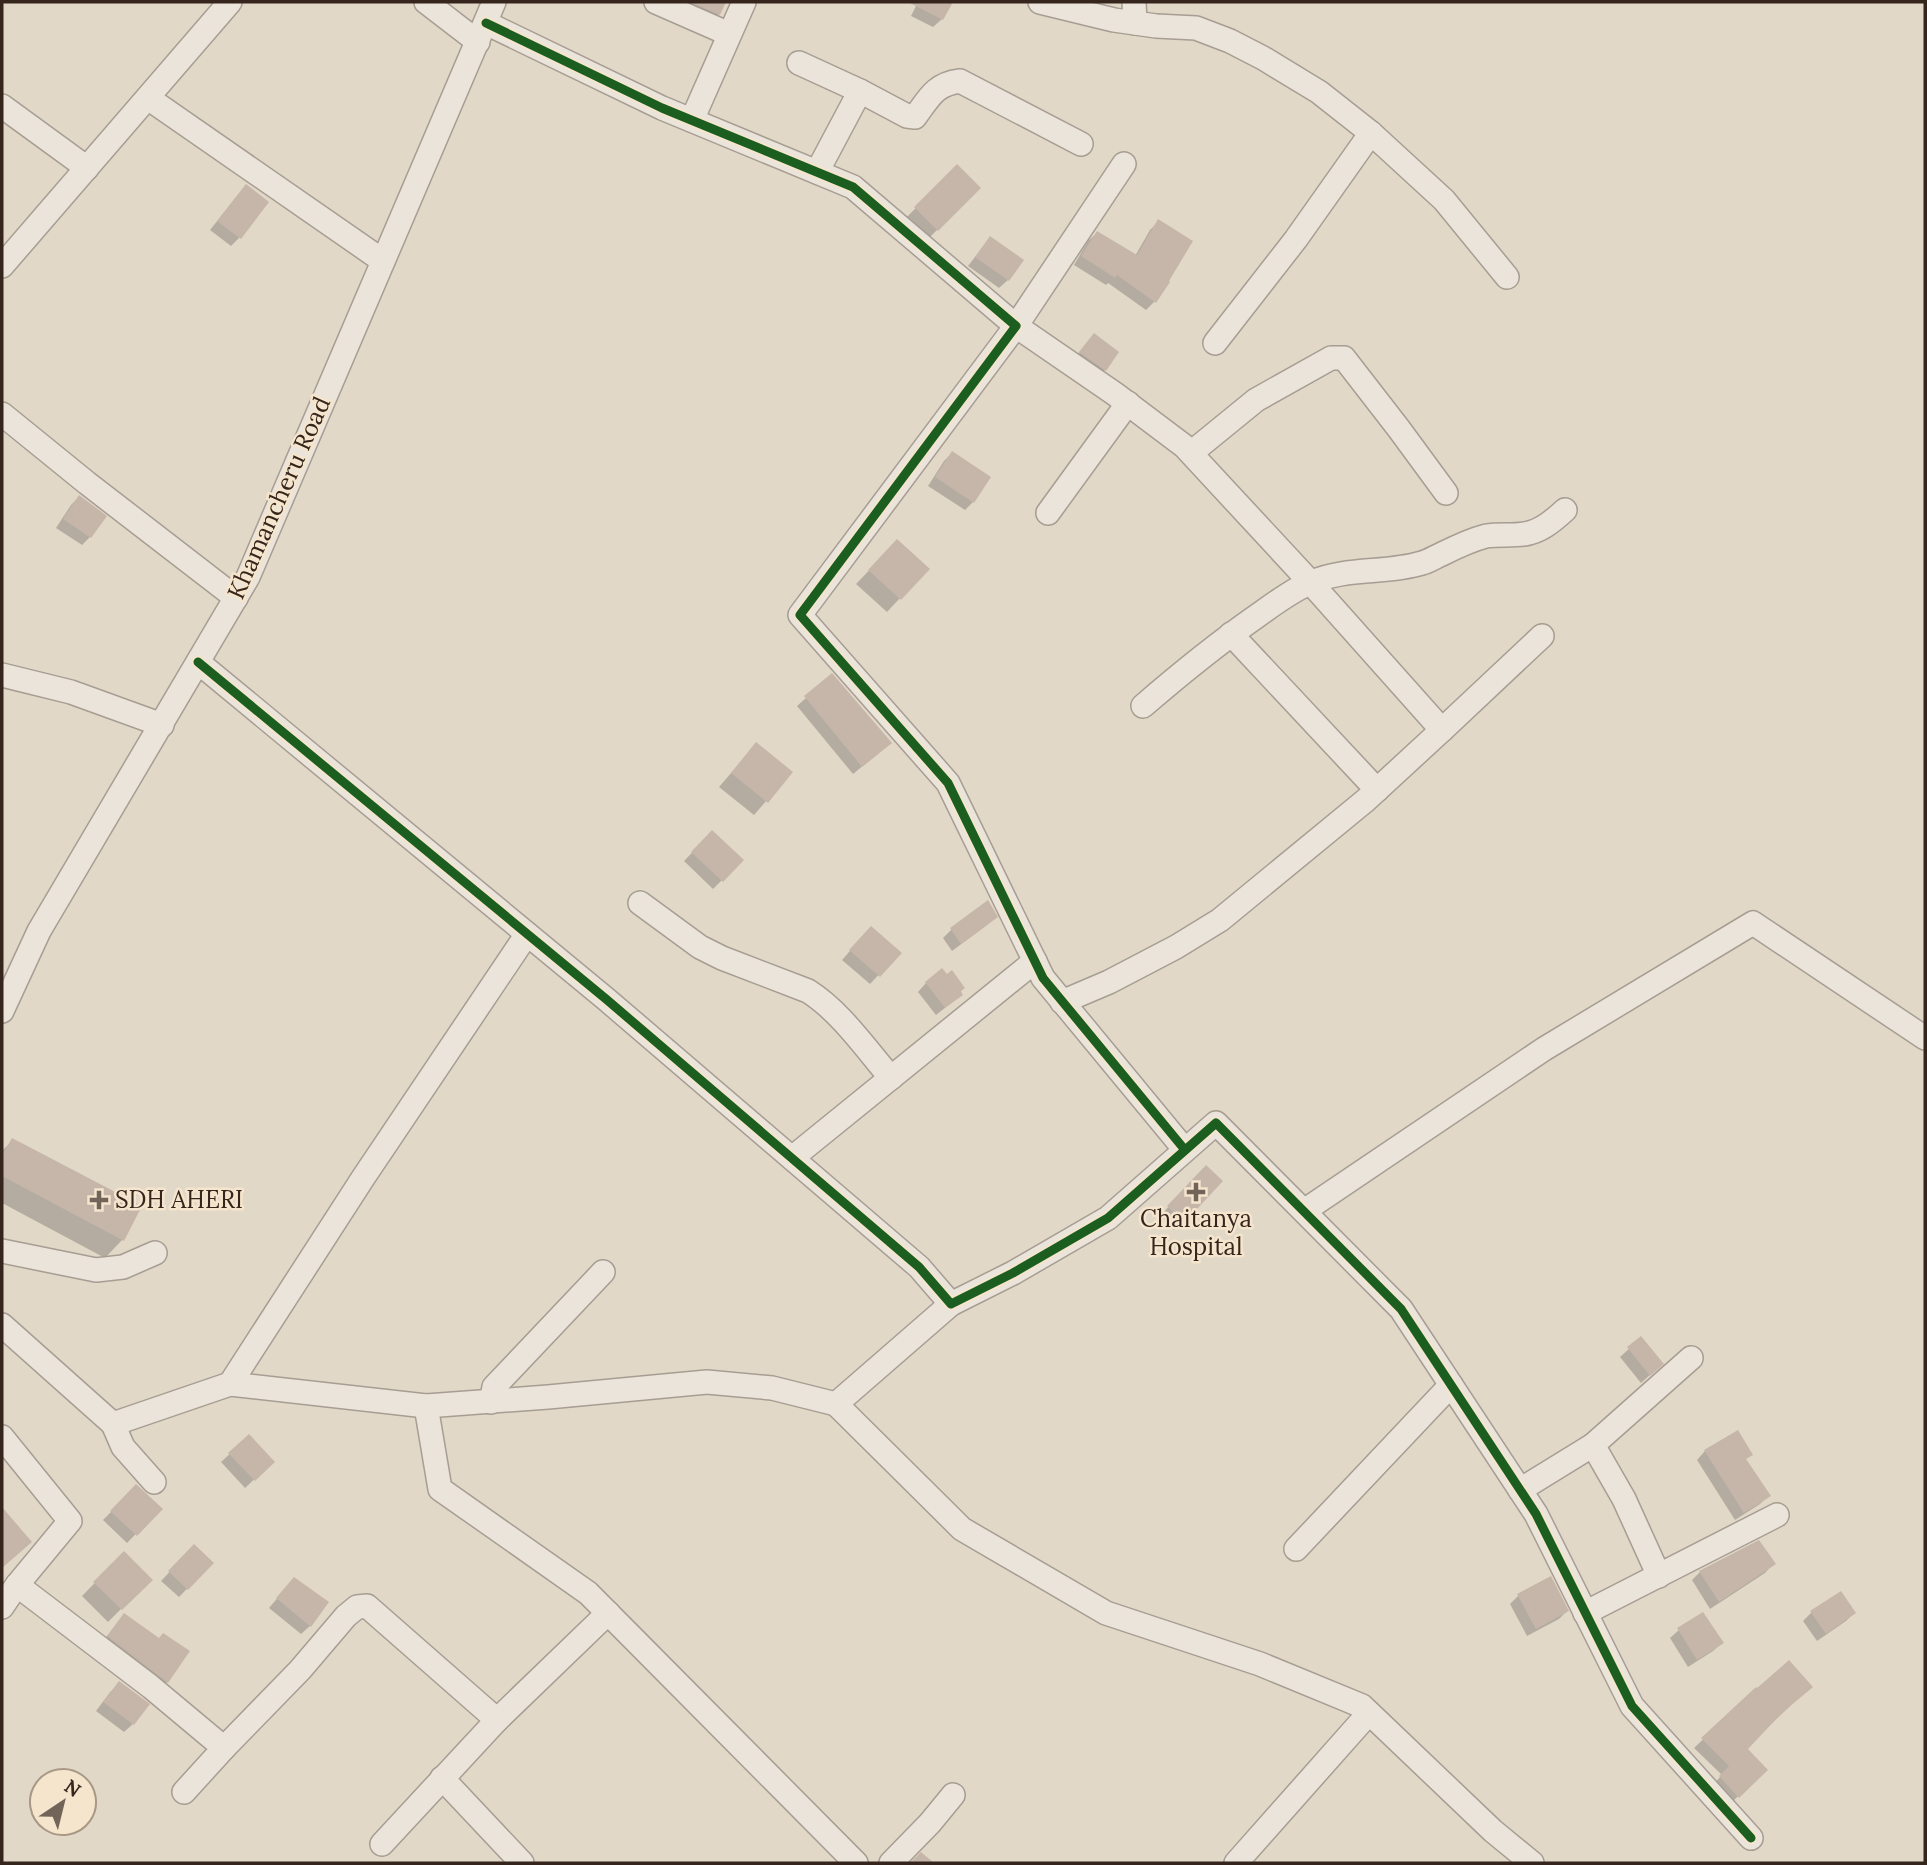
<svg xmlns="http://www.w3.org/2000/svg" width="1927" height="1865" font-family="Lora,serif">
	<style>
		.shadow { fill: #0003 }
		.building { fill: #c6b6aa }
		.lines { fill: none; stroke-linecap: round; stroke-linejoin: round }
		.street-casing { stroke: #a79d92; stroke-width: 26 }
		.street { stroke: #eae4db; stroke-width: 23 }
		.cycleway-casing { stroke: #f5e5cd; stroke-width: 13 }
		.cycleway { stroke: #1b5e20; stroke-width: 9 }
		.poi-dot { fill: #726458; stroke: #f5e5cd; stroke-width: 2.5 }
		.labels { text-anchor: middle; stroke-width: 5; stroke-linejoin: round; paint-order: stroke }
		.street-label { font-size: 24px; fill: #35251c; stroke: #f5e5cd }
		.poi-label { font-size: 24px; fill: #35251c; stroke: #f5e5cd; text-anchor: start }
	</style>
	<rect width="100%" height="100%" fill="#e2d8c8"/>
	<g class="shadow">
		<polygon points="663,2 724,2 719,14 706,27"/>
		<polygon points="918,2 951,2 942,19 933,27 911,16"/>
		<polygon points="957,166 979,188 924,243 903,221"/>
		<polygon points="238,195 239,238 231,246 210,230"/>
		<polygon points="1159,221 1154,302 1146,310 1108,283 1106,285 1074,265 1088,241 1097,233 1135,256 1150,230"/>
		<polygon points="990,238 1008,280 999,288 968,266"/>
		<polygon points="1086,344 1105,370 1096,378 1072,362"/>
		<polygon points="952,453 973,502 965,510 928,486 944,461"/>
		<polygon points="79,497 90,537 82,545 56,528 71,505"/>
		<polygon points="884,555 927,569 887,612 856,584"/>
		<polygon points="832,675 881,751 853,774 797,706"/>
		<polygon points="756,744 791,772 754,815 719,787"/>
		<polygon points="712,832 742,860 713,889 684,861"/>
		<polygon points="987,925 952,951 943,938 951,930"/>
		<polygon points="863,936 899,953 870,984 842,960"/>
		<polygon points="926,983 959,992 961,995 936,1015 918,992"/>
		<polygon points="13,1140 139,1207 122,1240 105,1258 2,1203 2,1151"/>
		<polygon points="1206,1167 1221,1181 1174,1230 1160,1216"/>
		<polygon points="1641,1338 1653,1372 1641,1383 1620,1357"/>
		<polygon points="249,1436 273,1462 245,1488 221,1462"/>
		<polygon points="1705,1451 1751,1454 1745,1460 1768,1496 1760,1504 1735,1520 1697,1460"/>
		<polygon points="137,1486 160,1509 127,1543 103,1520"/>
		<polygon points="194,1546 212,1563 179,1597 161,1581"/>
		<polygon points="124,1553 150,1580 108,1622 82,1596"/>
		<polygon points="1773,1564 1765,1573 1710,1609 1692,1580 1700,1572"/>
		<polygon points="286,1588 310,1626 301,1634 269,1608"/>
		<polygon points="1518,1596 1567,1611 1559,1619 1527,1636 1510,1604"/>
		<polygon points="1811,1613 1854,1613 1846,1621 1817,1641 1803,1621"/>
		<polygon points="124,1615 158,1640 167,1682 158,1690 100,1645"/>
		<polygon points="1679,1630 1722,1643 1713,1651 1688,1667 1670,1638"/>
		<polygon points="1810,1687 1745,1749 1765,1770 1729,1805 1712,1786 1722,1775 1694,1748 1756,1689"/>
		<polygon points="111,1691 133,1724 124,1732 96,1711"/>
	</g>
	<g class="building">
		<polygon points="690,2 726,2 720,15"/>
		<polygon points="908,2 953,2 943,20"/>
		<polygon points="957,164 981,188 938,231 914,207"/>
		<polygon points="246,184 269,202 241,239 217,221"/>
		<polygon points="1158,219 1193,241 1169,281 1170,282 1156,303 1117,275 1115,278 1081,256 1097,231 1137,255"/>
		<polygon points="990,236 1024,260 1009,281 975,257"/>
		<polygon points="1094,333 1119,352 1106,371 1079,352"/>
		<polygon points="952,451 991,477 974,503 935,477"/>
		<polygon points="79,495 107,516 91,538 63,519"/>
		<polygon points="897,539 930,569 901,600 868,570"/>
		<polygon points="832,673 892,743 862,767 804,696"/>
		<polygon points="756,742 793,772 768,803 731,773"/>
		<polygon points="712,830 744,860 723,882 691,852"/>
		<polygon points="988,900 998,917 961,944 950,928"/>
		<polygon points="871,926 902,953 880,977 849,950"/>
		<polygon points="942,968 947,974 952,970 965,988 961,991 963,995 945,1008 925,982"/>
		<polygon points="12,1138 142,1206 124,1241 2,1176 2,1155"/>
		<polygon points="1206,1165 1223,1181 1184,1223 1167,1206"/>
		<polygon points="1641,1336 1664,1364 1650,1376 1627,1347"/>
		<polygon points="1738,1430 1753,1455 1746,1459 1771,1496 1744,1513 1704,1450"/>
		<polygon points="249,1434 275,1462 255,1481 228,1453"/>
		<polygon points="136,1484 163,1509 137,1536 110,1511"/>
		<polygon points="2,1507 32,1542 2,1568"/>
		<polygon points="1759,1540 1776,1564 1719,1602 1699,1571"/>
		<polygon points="194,1544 214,1563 188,1590 168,1571"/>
		<polygon points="124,1551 153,1580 122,1610 93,1582"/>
		<polygon points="1551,1576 1569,1611 1536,1629 1517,1594"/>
		<polygon points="294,1577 329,1602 311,1627 276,1598"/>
		<polygon points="1841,1591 1856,1613 1826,1634 1810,1611"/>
		<polygon points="1703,1612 1724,1643 1697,1660 1677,1628"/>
		<polygon points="124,1613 159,1638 163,1633 190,1651 168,1683 107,1636"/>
		<polygon points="1789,1660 1813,1687 1782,1713 1748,1749 1768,1770 1739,1798 1719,1776 1729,1766 1701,1738 1756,1687 1757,1688"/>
		<polygon points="119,1681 150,1704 134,1725 103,1702"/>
		<polygon points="921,1852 934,1863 910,1863"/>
	</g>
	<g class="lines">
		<defs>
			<g id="street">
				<polyline points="426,2 478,42"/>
				<polyline points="656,2 729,34"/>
				<polyline points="1040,2 1114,20 1156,26 1196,28 1230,41 1263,58 1319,92 1371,133 1444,200 1507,277"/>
				<polyline points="1134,2 1135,23"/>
				<polyline points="486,23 662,108 853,187 1016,326 800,615 948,783 1043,978 1185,1150"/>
				<polyline points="799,63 860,91"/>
				<polyline points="148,98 383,261"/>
				<polyline points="2,106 87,168"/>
				<polyline points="692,120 744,2"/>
				<path d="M 817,172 L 860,91 L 907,116 L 915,117 C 929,98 935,84 960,81 L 1081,144"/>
				<polyline points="2,266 230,2"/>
				<polyline points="1215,343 1296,239 1371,133"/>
				<polyline points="2,414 87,483 236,598"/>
				<polyline points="1191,453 1256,400 1331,358 1344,358 1399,429 1446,493"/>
				<polyline points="1048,513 1128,403"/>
				<polyline points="1231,634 1377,790"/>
				<polyline points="198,662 606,999 919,1267 951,1304 1013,1273 1108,1218 1216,1123 1401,1309 1536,1514 1632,1706 1751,1838"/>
				<polyline points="2,675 71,692 162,725"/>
				<path d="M 1143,706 C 1180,674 1217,644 1257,616 C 1274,604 1292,590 1312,582 C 1347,567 1386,574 1422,563 C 1429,561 1435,557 1442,554 C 1456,547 1471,540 1486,536 C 1499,534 1512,536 1524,534 C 1540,532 1553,521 1565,510"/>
				<polyline points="1442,730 1542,636"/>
				<path d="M 640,903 L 700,947 L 722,958 L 808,991 C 840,1011 866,1049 891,1078"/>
				<polyline points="1062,1002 1109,982 1176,947 1220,920 1366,800 1442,730 1311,583 1184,446 1115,394 1016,326 1124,164"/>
				<polyline points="2,1011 39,931 248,577 494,2"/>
				<polyline points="792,1158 1035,961"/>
				<polyline points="1304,1211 1544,1049 1753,923 1925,1038"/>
				<polyline points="2,1251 96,1270 123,1267 155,1253"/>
				<polyline points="2,1325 113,1424 230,1384 363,1178 527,934"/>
				<polyline points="230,1384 426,1406 548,1397 707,1382 772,1388 836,1404 951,1304"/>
				<polyline points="491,1402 494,1387 603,1272"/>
				<polyline points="836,1404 962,1529 1106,1613 1260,1664 1362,1706 1493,1831 1532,1863"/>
				<polyline points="426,1406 440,1489 588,1593 856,1863"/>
				<polyline points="113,1424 123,1447 154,1482"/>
				<polyline points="2,1437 70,1521 17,1585 2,1607"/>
				<polyline points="1593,1445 1691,1358"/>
				<polyline points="1520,1490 1593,1445 1624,1499 1659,1576"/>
				<polyline points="1296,1549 1451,1385"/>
				<polyline points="17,1585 151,1687 224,1748 184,1792"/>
				<polyline points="1585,1613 1777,1515"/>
				<polyline points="497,1720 608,1613"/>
				<polyline points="224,1748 300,1670 346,1616 357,1607 367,1606 497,1720 382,1844"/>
				<polyline points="442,1778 522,1863"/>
				<polyline points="891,1863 930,1823 953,1795"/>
				<polyline points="1236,1863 1369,1713"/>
			</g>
		</defs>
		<use href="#street" class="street-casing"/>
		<use href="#street" class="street"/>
		<defs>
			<g id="cycleway">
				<polyline points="486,23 662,108 853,187 1016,326 800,615 948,783 1043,978 1185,1150"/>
				<polyline points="198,662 606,999 919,1267 951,1304 1013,1273 1108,1218 1216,1123 1401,1309 1536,1514 1632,1706 1751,1838"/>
			</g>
		</defs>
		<use href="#cycleway" class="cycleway-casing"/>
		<use href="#cycleway" class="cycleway"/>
	</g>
	<g class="poi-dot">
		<path d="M1192.5 1181.5h7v7h7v7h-7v7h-7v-7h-7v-7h7z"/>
		<path d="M95.5 1189.5h7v7h7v7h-7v7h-7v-7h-7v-7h7z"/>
	</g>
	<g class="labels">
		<g class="street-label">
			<text transform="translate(279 498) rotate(-66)" y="8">Khamancheru Road</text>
		</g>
		<g class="poi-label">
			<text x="115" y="1208">SDH AHERI</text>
			<text x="1196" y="1227" text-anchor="middle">Chaitanya<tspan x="1196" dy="28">Hospital</tspan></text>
		</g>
	</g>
	<rect width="1927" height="1865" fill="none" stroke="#35251c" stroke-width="7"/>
	<g transform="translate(63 1802) rotate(35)"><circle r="33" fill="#f5e5cd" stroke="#a89886" stroke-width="2"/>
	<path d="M0-5L12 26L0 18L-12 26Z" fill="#726458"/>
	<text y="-10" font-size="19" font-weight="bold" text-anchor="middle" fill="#35251c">N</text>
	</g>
</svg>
